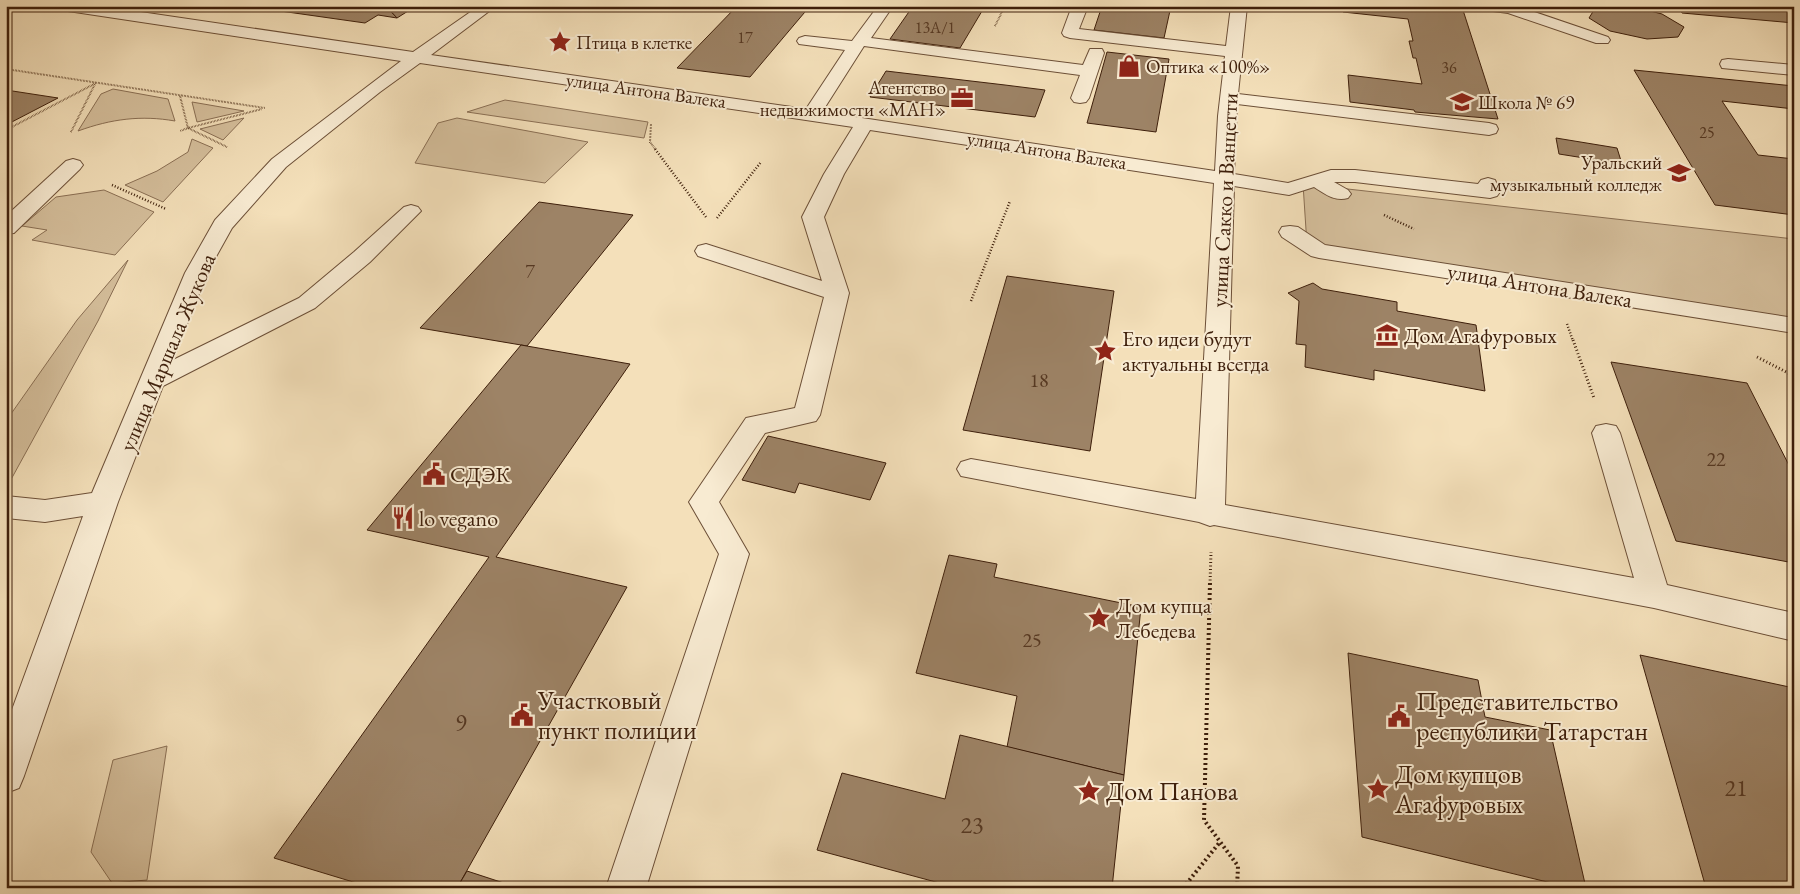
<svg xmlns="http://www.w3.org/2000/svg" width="1800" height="894" font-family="'EB Garamond',serif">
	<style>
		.green { fill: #d5bf9c; stroke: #8a6f54 }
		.building { fill: #9d8366; stroke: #3e1f0b }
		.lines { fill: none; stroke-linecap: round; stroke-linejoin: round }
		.minor-casing { stroke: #6c4f37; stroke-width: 2 }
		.path-far3 { stroke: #3e1f0b; stroke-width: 2; stroke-dasharray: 0.5 1; stroke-linecap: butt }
		.path-far2 { stroke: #3e1f0b; stroke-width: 2.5; stroke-dasharray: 1 2; stroke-linecap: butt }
		.path-far1 { stroke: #3e1f0b; stroke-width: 3; stroke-dasharray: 1 2.5; stroke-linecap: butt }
		.path { stroke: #3e1f0b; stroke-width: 4; stroke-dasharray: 2 3; stroke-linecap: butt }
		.minor { fill: #f8ebd2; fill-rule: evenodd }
		.labels { text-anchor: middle; stroke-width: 4; stroke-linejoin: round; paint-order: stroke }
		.far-number-label { font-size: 16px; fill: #563822 }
		.far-poi-label { font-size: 19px; fill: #3e1f0b; stroke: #f8ebd2; text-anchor: start }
		.far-street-label { font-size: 19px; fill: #3e1f0b; stroke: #f8ebd2 }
		.number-label { font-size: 20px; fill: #563822 }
		.street-label { font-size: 22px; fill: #3e1f0b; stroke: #f8ebd2 }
		.poi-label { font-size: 22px; fill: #3e1f0b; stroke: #f8ebd2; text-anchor: start }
		.near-number-label { font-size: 24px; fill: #563822 }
		.near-poi-label { font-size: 26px; fill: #3e1f0b; stroke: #f8ebd2; text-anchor: start }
	</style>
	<rect width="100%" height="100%" fill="#f4e0ba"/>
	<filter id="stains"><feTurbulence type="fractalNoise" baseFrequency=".004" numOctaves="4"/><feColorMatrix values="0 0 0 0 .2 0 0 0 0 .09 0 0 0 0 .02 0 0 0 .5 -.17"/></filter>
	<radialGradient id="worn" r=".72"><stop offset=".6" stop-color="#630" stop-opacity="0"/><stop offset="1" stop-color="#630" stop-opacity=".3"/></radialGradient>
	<g class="green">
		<path d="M 113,89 L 168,99 L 175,121 C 141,115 111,119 78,131 L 101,94 Z"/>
		<polygon points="505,100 648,122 644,138 467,112"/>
		<polygon points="192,102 244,111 197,122"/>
		<polygon points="244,118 223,140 200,129"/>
		<polygon points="457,118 588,142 545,183 415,163 438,123"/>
		<polygon points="192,139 213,148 163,202 125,185 157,171 188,152"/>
		<polygon points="1303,184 1794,239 1794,332 1307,245"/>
		<polygon points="104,190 154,212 115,255 32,240 47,230 22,226 56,197"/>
		<polygon points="128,260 98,321 8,485 6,485 6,421 77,320"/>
		<polygon points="167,746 147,880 112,883 91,852 113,760"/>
	</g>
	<g class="building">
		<polygon points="245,6 386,6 397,18 378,15 365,23"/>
		<polygon points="386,6 416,6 397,18"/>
		<polygon points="737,6 810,6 750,77 677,68"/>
		<polygon points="913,6 985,6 960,48 890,39"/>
		<polygon points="1102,6 1171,6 1164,38 1094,30"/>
		<polygon points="1343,6 1462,7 1498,119 1415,112 1414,110 1350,102 1348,75 1422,84 1416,58 1413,58 1409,41 1413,41 1408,19 1343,12"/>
		<polygon points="1550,6 1631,6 1662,14 1684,27 1678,37 1647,39 1610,31 1589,18 1594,10"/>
		<polygon points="1678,6 1794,6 1794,23 1682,13"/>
		<polygon points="1107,52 1169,59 1156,132 1087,123"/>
		<polygon points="1634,70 1794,86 1794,109 1722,101 1758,155 1794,159 1794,215 1715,205"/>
		<polygon points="886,71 1005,85 1045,90 1035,117 870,97"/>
		<polygon points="6,90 58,98 6,125"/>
		<polygon points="1556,138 1617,148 1622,164 1559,154"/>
		<polygon points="539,202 633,215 527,346 420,328"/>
		<polygon points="1007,276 1114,291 1090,451 963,430"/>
		<polygon points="1313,283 1322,289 1397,302 1397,311 1476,325 1485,391 1374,370 1374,380 1305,367 1306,345 1296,344 1299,301 1288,293"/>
		<polygon points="521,345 630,364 496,557 627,587 457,888 373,888 274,858 489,557 367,530"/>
		<polygon points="1611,362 1747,383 1794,475 1794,563 1676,541"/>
		<polygon points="768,436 886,463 870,500 799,483 795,493 742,480"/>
		<polygon points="949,555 997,564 994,577 1141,607 1124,775 1007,747 1017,696 916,673"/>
		<polygon points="1348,653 1478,680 1485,717 1550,730 1586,888 1572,888 1362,837"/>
		<polygon points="1640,655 1794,688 1794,888 1706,888"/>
		<polygon points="960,735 1124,775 1112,888 958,888 817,850 842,773 945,799"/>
		<polygon points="467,871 519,888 457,888"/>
	</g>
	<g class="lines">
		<defs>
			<g id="minor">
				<path d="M 61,6 L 100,6 L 413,52 L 479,6 L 496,6 L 431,55 L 806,109 L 845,50 L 799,44 L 797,41 L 799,38 L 805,36 L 852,41 L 878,6 L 893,6 L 871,38 L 1083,65 L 1090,49 L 1102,49 L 1104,53 L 1089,98 L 1086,102 L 1080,103 L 1074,102 L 1071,98 L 1080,75 L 864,46 L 822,112 L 1215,171 L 1218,116 L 1225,56 L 1070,38 L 1064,36 L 1062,33 L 1072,6 L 1088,6 L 1079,29 L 1226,46 L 1231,6 L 1247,6 L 1238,94 L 1489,123 L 1496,125 L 1498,129 L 1496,133 L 1489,135 L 1237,104 L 1234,174 L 1288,183 L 1331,170 L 1355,170 L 1478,184 L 1481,180 L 1488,178 L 1495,180 L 1500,192 L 1497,196 L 1490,198 L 1355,182 L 1334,182 L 1348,190 L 1351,194 L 1348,198 C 1335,202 1325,194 1314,187 L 1289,195 L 1234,186 L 1225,505 L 1634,578 L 1592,433 L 1596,426 L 1606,424 L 1616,426 L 1620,433 L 1667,585 L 1794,613 L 1794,641 L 1654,608 L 1214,525 L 1210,526 L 1199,522 L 961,476 L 957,469 L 961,462 L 971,459 L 1196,499 L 1214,183 L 870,130 L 844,174 L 824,217 L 849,293 L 820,415 L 816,421 L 765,433 L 719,502 L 749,554 L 646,888 L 606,888 L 719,554 L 689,502 L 746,418 L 795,408 L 824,297 L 698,256 L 695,251 L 698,246 L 706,244 L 822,281 L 802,217 L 824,174 L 853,127 L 420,63 L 380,92 L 286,167 L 232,228 L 207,273 L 173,360 L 299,298 L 354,252 L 404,207 L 411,205 L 418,207 L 421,211 L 370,262 L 315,308 L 163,386 L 118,502 L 24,776 L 19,788 L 6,793 L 6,726 L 83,516 L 45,522 L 6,518 L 6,496 L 45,500 L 92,493 L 185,273 L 215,220 L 272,159 L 401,61 L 68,11 L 63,9 Z"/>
				<polygon points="1476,6 1517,6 1608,37 1610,40 1608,43 1596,43 1508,13 1478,9"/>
				<polygon points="1728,59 1794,65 1794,75 1722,68 1720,64 1722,60"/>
				<polygon points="73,159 80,161 83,165 80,169 14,233 6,234 6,216 66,161"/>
				<polygon points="1290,226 1298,227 1325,245 1794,318 1794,333 1319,258 1311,256 1282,237 1279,232 1282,227"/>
			</g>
		</defs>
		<use href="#minor" class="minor-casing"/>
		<g class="path-far3">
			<polyline points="995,26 1005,6"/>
			<polyline points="6,69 265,108"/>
			<polyline points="180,96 188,128 180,131"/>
			<polyline points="651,124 650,142 656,150"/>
			<polyline points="6,130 96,83"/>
			<polyline points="71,132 95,84"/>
			<polyline points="227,147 188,128 262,109"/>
		</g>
		<g class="path-far2">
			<polyline points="655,149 706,217"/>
			<polyline points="112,185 166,209"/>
			<polyline points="1384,215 1414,229"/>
			<polyline points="717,218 761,162"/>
			<polyline points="971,301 1010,201"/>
			<polyline points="1567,324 1573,341"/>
		</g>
		<g class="path-far1">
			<polyline points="1573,340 1594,398"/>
			<polyline points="1757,357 1794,376"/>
			<polyline points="1790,360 1794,367"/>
			<polyline points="1210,584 1211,552"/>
		</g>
		<g class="path">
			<polyline points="1210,583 1204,820 1238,866 1237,888"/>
			<polyline points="1183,888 1220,842"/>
		</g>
		<use href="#minor" class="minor"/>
	</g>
	<defs>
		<symbol id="sight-bare" viewBox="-9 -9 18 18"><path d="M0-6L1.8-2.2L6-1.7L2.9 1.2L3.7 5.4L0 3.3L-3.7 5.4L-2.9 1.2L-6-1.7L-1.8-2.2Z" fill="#8f2418" stroke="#f8ebd2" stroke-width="2.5" paint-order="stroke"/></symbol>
		<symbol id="shop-bare" viewBox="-9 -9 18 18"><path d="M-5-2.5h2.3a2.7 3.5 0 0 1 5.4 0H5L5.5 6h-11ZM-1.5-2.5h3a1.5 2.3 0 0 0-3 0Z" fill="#8f2418" stroke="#f8ebd2" stroke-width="2.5" paint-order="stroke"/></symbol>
		<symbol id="office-bare" viewBox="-9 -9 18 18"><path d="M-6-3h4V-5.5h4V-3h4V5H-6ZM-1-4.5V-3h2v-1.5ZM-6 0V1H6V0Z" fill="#8f2418" stroke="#f8ebd2" stroke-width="2.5" paint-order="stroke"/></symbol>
		<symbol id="school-bare" viewBox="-9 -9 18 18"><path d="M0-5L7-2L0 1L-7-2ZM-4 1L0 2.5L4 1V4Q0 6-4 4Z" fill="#8f2418" stroke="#f8ebd2" stroke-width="2.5" paint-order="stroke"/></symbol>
		<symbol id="university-bare" viewBox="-9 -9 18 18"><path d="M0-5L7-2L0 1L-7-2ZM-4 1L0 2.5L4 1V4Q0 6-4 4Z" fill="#8f2418" stroke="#f8ebd2" stroke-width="2.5" paint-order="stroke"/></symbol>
		<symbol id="museum-bare" viewBox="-9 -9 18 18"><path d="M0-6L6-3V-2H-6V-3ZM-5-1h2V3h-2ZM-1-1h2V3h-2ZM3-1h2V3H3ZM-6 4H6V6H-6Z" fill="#8f2418" stroke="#f8ebd2" stroke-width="2.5" paint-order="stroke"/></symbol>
		<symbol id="civic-bare" viewBox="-9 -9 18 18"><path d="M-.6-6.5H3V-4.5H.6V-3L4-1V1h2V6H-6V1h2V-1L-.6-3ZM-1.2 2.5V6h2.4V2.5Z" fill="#8f2418" stroke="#f8ebd2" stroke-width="2.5" paint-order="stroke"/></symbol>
		<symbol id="restaurant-bare" viewBox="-9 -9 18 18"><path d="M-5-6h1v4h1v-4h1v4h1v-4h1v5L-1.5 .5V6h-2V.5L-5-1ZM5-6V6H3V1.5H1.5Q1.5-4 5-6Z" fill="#8f2418" stroke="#f8ebd2" stroke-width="2.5" paint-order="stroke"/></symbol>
	</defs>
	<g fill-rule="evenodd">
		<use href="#sight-bare" x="544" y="26" width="32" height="32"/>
		<use href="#shop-bare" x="1113" y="50" width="32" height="32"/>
		<use href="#office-bare" x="946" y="82" width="32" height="32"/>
		<use href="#school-bare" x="1446" y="86" width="32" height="32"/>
		<use href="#university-bare" x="1663" y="157" width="32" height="32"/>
		<use href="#museum-bare" x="1371" y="319" width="32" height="32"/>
		<use href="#sight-bare" x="1089" y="335" width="32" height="32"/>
		<use href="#civic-bare" x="418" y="458" width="32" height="32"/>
		<use href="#restaurant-bare" x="387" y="502" width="32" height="32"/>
		<use href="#sight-bare" x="1083" y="602" width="32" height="32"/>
		<use href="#civic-bare" x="506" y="699" width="32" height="32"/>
		<use href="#civic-bare" x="1383" y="700" width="32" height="32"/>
		<use href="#sight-bare" x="1362" y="773" width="32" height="32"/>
		<use href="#sight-bare" x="1073" y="775" width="32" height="32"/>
	</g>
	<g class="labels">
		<g class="far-number-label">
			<text x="935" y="33">13А/1</text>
			<text x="745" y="43">17</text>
			<text x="1449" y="73">36</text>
			<text x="1707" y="138">25</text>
		</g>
		<g class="far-poi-label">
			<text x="576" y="49">Птица в клетке</text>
			<text x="1146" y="73">Оптика «100%»</text>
			<text x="946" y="94" text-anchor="end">Агентство<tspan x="946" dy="22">недвижимости «МАН»</tspan></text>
			<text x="1478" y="109">Школа № 69</text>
			<text x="1662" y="169" text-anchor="end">Уральский<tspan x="1662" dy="22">музыкальный колледж</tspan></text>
		</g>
		<g class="far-street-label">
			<text transform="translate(646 90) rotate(8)" y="7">улица Антона Валека</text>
			<text transform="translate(1047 150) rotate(9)" y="7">улица Антона Валека</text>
		</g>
		<g class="number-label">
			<text x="530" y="278">7</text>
			<text x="1039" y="387">18</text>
			<text x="1716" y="466">22</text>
			<text x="1032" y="647">25</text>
		</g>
		<g class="street-label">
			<text transform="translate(1224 200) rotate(-87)" y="8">улица Сакко и Ванцетти</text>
			<text transform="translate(1540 285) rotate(9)" y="8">улица Антона Валека</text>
			<text transform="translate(167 352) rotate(-67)" y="8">улица Маршала Жукова</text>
		</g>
		<g class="poi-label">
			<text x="1404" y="343">Дом Агафуровых</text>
			<text x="1122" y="346">Его идеи будут<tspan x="1122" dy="25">актуальны всегда</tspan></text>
			<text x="450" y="482">СДЭК</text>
			<text x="419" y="526">lo vegano</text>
			<text x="1116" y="613">Дом купца<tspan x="1116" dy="25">Лебедева</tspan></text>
		</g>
		<g class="near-number-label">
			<text x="461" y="731">9</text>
			<text x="1736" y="796">21</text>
			<text x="972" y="833">23</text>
		</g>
		<g class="near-poi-label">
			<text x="538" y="709">Участковый<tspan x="538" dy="30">пункт полиции</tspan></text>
			<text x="1416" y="710">Представительство<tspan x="1416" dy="30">республики Татарстан</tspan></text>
			<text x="1395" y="783">Дом купцов<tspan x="1395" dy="30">Агафуровых</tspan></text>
			<text x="1106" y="800">Дом Панова</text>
		</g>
	</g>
	<rect width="1800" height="894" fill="none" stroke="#f4e0ba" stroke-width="25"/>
	<rect x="8" y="8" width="1785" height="879" fill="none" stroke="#3e1f0b" stroke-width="2.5"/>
	<rect x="12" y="12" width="1775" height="869" fill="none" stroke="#3e1f0b"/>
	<rect width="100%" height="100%" filter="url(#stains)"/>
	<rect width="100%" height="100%" fill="url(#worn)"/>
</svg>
